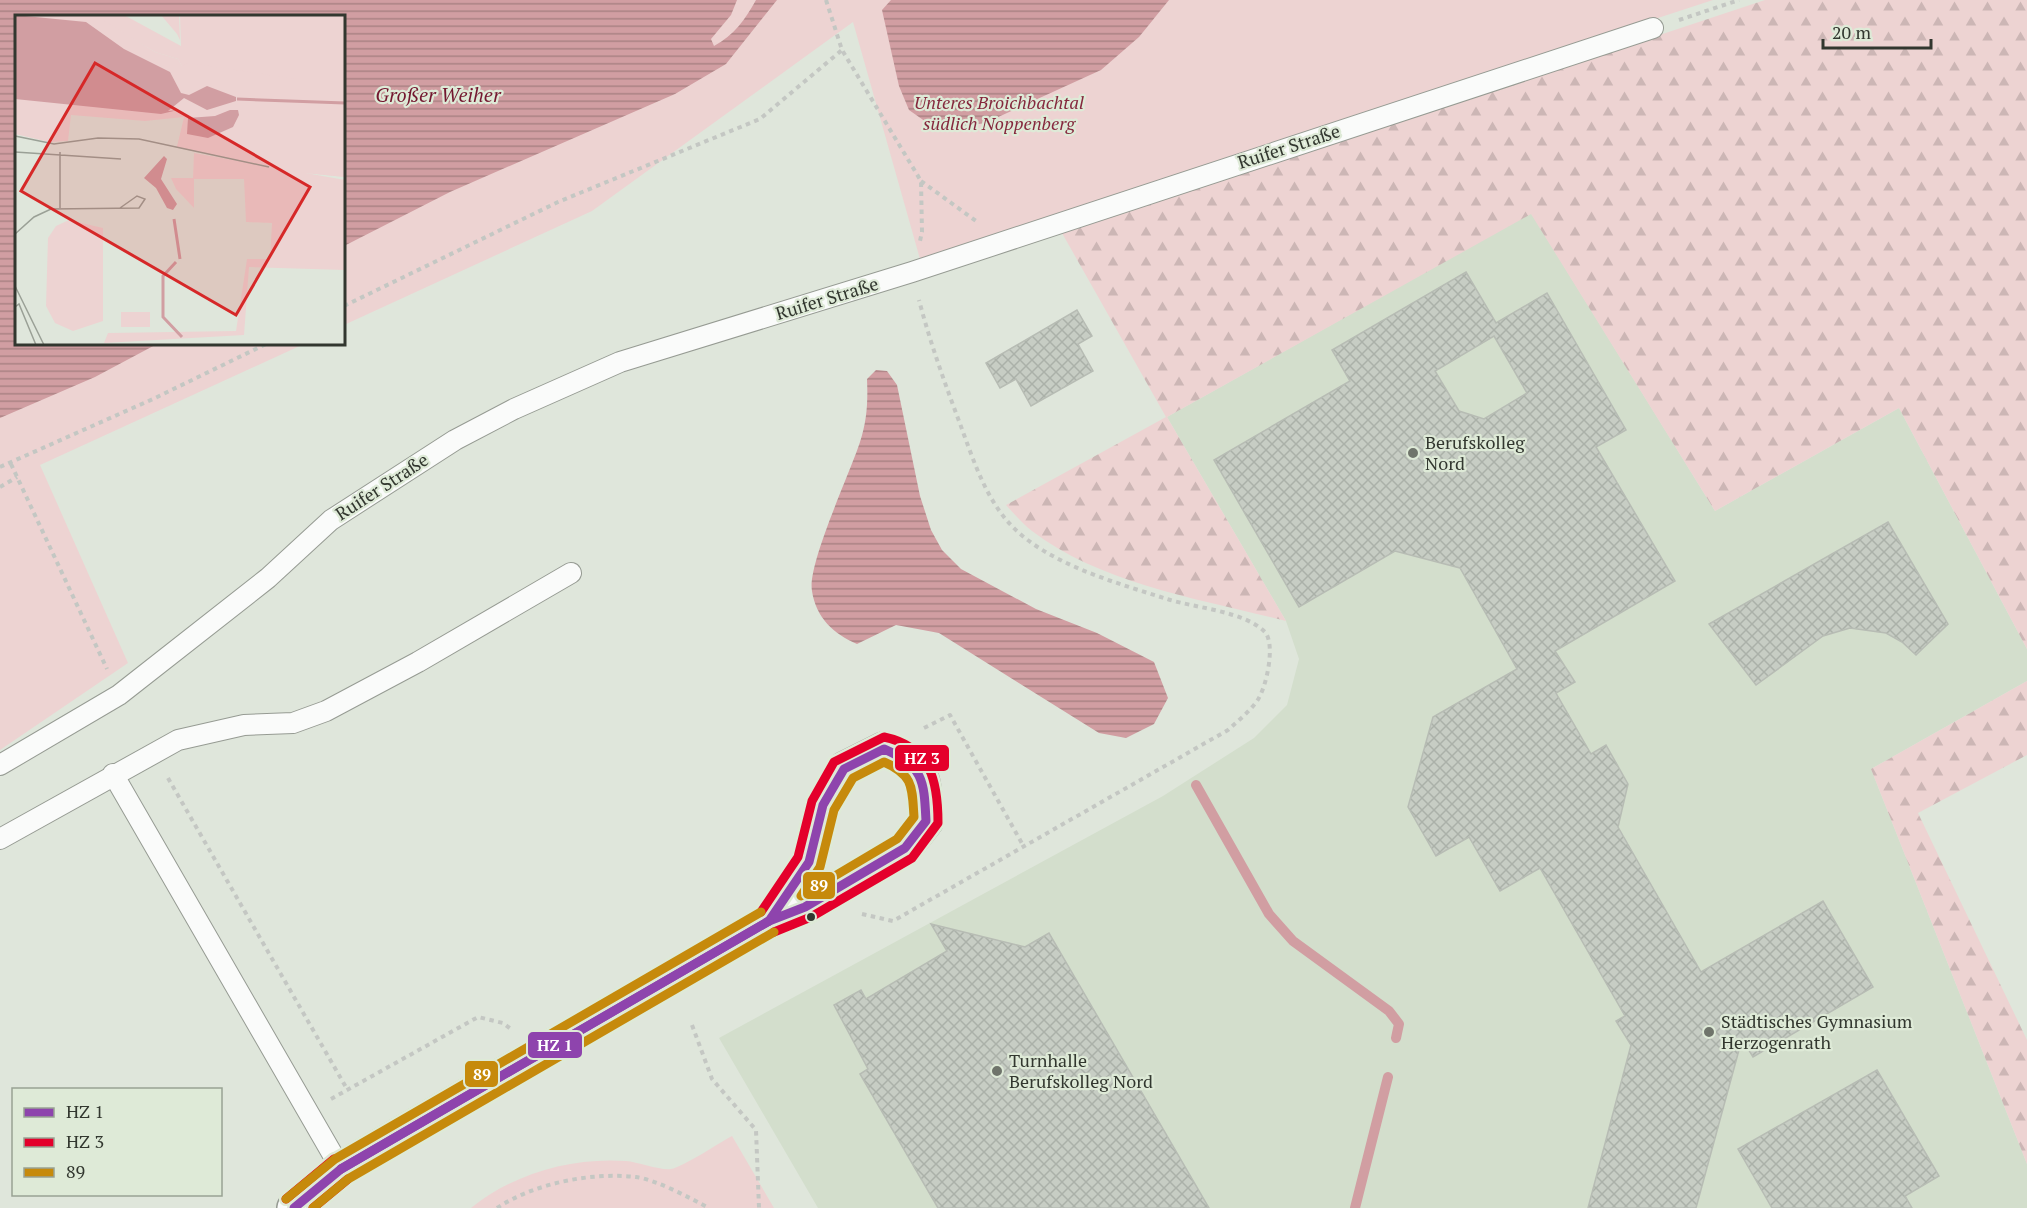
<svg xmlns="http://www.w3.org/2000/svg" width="2027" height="1208" font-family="'PT Serif',serif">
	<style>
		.built { fill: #d3decc }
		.forest { fill: url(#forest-firs) }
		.park { fill: #edd3d2 }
		.water { fill: url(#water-rules) }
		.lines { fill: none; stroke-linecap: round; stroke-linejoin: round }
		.stream { stroke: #d19ea2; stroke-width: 10 }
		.building { fill: url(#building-cross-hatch); stroke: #b7bcb4; stroke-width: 1.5; fill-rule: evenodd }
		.lane-casing { stroke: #969b93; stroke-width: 22 }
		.street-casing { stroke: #969b93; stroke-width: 36 }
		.path { stroke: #c4c7c3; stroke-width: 4; stroke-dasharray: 4.5 4.5; stroke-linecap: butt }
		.lane { stroke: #fafbfa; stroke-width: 20 }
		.street { stroke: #fafbfa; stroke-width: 33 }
		.bus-1-casing { stroke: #deead7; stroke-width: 14 }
		.bus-2-casing { stroke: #deead7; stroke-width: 14 }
		.bus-3-casing { stroke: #deead7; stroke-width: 14 }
		.bus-1 { stroke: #8e44ad; stroke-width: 9 }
		.bus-2 { stroke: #e4002b; stroke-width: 9 }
		.bus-3 { stroke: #c68a0c; stroke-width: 9 }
		.poi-dot { fill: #6f746b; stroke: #deead7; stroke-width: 2 }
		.bus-dot { fill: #32372f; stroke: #deead7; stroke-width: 2 }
		.labels { text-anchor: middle; stroke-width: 4.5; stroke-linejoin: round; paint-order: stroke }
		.park-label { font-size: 18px; font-style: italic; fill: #85283d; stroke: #deead7 }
		.street-label { font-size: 18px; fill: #32372f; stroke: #deead7 }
		.poi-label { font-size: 18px; fill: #32372f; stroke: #deead7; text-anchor: start }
		.water-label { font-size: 20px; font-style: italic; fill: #741830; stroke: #deead7 }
		.inset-river { fill: none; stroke: #d19ea2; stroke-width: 3 }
		.inset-road { fill: none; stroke: #9aa096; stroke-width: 1.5 }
		.view { fill: #d62828; fill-opacity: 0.15; stroke: #d62828; stroke-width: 3 }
		.inset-edge { fill: none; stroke: #32372f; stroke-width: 3 }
		.line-badge { stroke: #deead7; stroke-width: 2 }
		.badge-label { font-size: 16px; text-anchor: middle; font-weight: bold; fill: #fff }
	</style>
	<defs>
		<pattern id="forest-firs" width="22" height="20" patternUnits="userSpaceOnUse" patternTransform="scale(1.5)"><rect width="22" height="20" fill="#edd3d2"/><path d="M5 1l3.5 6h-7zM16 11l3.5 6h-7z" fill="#ccb6b5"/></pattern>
		<pattern id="water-rules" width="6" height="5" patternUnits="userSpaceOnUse" patternTransform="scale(1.5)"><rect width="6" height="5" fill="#d19ea2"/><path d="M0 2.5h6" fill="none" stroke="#aa8284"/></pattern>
		<pattern id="building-cross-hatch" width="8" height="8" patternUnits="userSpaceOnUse" patternTransform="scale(1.5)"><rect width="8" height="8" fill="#c7cdc4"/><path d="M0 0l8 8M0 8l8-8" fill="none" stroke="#abb1a9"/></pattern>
	</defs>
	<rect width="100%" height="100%" fill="#dfe6db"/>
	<polygon class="built" points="1531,213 1715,511 1899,408 2027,649 2027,681 1871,769 2027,1164 2027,1208 818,1208 719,1038 1163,796 1254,738 1287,705 1299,659 1286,621 1167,417"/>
	<g class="forest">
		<path d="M 1765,0 L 2027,0 L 2027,649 L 1899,408 L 1715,511 L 1531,214 L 1167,417 L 1286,621 C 1204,600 1101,584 1032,531 C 1023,524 1014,514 1006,505 L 1166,417 L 1062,233 Z"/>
		<polygon points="2027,681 2027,755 1918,813 2027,1040 2027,1164 1871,769"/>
	</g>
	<g class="park">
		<polygon points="0,0 1713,0 920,259 853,22 592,211 344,325 344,16 16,16 16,344 304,344 40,465 128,663 0,750"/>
		<path d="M 732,1136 L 774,1208 L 471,1208 C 513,1174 571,1157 626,1161 C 638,1162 662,1171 671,1169 C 683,1167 719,1143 732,1136 Z"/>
	</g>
	<g class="water">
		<path d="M 0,0 L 737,0 L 731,15 L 711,39 L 714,46 C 734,35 745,20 756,0 L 777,0 L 726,64 L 675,94 L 450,192 L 344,246 L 344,16 L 16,16 L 16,344 L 157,344 L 95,377 L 0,418 Z"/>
		<polygon points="891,0 1169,0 1139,37 1101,70 985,123 936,129 909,110 899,86 882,10"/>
		<path d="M 876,370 L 887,371 L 897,385 L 920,496 L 931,530 L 942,550 L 961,569 L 1036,609 L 1097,633 L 1154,662 L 1168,698 L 1154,724 L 1126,738 L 1099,733 L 939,633 L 896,625 L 857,644 C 834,634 816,618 812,591 C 807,565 850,473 860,442 C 867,421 868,402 867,379 Z"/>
	</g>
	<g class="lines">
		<g class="stream">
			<polyline points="1196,785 1269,914 1293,941 1389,1011 1399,1024 1396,1038"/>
			<polyline points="1355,1208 1388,1077"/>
		</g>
	</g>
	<g class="building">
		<path d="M 1466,272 L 1496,323 L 1547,293 L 1626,430 L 1596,447 L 1675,581 L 1555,651 L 1575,682 L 1556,693 L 1591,754 L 1606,745 L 1628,784 L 1618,827 L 1701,972 L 1823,901 L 1873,987 L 1753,1057 L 1742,1039 L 1696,1208 L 1588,1208 L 1631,1045 L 1616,1021 L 1625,1016 L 1540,868 L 1500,891 L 1469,837 L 1436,856 L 1408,807 L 1433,717 L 1517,669 L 1460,568 L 1395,551 L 1299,607 L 1214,460 L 1350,381 L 1332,350 ZM 1494,336 L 1527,393 L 1484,419 L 1459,411 L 1435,371 Z"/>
		<polygon points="1077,310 1092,336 1078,344 1093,371 1031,406 1016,379 1000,388 986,363"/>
		<polygon points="1888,522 1948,624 1916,655 1902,642 1886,633 1850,628 1823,636 1756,685 1709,624"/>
		<polygon points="931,924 1025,947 1049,933 1209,1208 938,1208 860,1074 868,1069 834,1005 861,990 866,999 947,951"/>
		<polygon points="1877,1070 1939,1176 1905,1196 1912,1208 1772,1208 1738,1149"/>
	</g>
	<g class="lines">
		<defs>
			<g id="lane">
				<polyline points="0,765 119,695 268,578 331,520 455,440 514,409 620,362 912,272 1653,28"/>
				<polyline points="113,774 341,1169"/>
				<polyline points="0,839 178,740 244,725 293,723 326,711 418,662 571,573"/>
			</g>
			<path id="street" d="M 294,1208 L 341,1169 L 382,1145 L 769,921 L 805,907 L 905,848 L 926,821 C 923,779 928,765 884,749 L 844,769 L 823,805 L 809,862 L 769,921"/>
		</defs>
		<use href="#lane" class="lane-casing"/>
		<use href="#street" class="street-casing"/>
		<g class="path">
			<polyline points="826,0 842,50 921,181 922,232 920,241"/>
			<polyline points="1679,20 1739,0"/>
			<polyline points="921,181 976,221"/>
			<polyline points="344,306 558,202 760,119 842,50"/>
			<polyline points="11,464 107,669"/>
			<polyline points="0,467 153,399 266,344"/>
			<polyline points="0,487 17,477"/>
			<polyline points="924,728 950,715 1024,847"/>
			<polyline points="168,778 347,1089"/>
			<path d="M 862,914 L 893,921 L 1228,730 C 1238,721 1249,712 1257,701 C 1266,689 1276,645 1265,632 C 1244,611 1195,608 1167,599 C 1120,584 1065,569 1025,538 C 988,509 975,464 959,421 C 944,381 930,342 919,300"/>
			<polyline points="692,1025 712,1079 756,1130 759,1208"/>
			<polyline points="331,1099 478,1017 503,1023 512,1030"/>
			<path d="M 497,1208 C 535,1183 592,1172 636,1177 C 657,1180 690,1198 709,1208"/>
		</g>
		<use href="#lane" class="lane"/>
		<use href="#street" class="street"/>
		<defs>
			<g id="bus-1">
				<path d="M 884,749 C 924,766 924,781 926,821 L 905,848 L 805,907 L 769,921 L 809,862 L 823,805 L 844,769 Z"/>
				<polyline points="341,1169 769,921"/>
				<polyline points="341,1169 769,921"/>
				<polyline points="294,1208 341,1169"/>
			</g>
			<g id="bus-2">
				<path d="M 761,912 L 798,857 L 812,801 L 834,762 L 884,737 C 931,747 938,781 938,823 L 912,858 L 811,917 L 774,932"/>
				<polyline points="286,1199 334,1159"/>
				<polyline points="313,1208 348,1179"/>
			</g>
			<g id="bus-3">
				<path d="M 884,762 C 914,775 912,788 914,817 L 897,839 L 801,896 L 820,867 L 834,810 L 853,778 Z"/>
				<polyline points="286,1199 335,1159 761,912"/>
				<polyline points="313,1208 348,1179 774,932"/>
			</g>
		</defs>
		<use href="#bus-1" class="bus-1-casing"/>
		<use href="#bus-2" class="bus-2-casing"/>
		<use href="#bus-3" class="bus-3-casing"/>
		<use href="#bus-1" class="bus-1"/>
		<use href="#bus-2" class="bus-2"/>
		<use href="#bus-3" class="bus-3"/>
	</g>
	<g class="poi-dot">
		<circle cx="1413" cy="453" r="6"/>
		<circle cx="1709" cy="1032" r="6"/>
		<circle cx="997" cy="1071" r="6"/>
	</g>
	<circle class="bus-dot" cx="811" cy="917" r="5"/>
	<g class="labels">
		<g class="park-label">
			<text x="999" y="109">Unteres Broichbachtal<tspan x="999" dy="21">südlich Noppenberg</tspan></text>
		</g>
		<g class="street-label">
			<text transform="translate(1289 147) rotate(-18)" y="6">Ruifer Straße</text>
			<text transform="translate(827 299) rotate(-17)" y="6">Ruifer Straße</text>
			<text transform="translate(382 487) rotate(-33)" y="6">Ruifer Straße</text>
		</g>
		<g class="poi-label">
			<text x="1425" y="449">Berufskolleg<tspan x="1425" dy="21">Nord</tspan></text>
			<text x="1721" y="1028">Städtisches Gymnasium<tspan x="1721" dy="21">Herzogenrath</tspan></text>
			<text x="1009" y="1067">Turnhalle<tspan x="1009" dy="21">Berufskolleg Nord</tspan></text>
		</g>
		<g class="water-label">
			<text x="438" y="102">Großer Weiher</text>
		</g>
	</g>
	<g transform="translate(15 15)">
		<rect width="330" height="330" fill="#dfe6db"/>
		<path d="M 78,0 L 109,0 L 166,31 L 165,0 L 330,0 L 330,162 L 282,157 L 162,132 L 178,72 L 163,44 L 140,37 ZM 179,138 L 330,165 L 330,255 L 234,252 L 229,320 L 89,328 L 93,318 L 221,316 L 232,244 L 255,244 L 257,208 L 231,207 L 229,164 L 179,164 L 179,193 L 161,174 L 156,163 L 178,163 Z" fill="#edd3d2"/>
		<path d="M 0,0 L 80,0 L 140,37 L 163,44 L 167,51 L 174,48 L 282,64 L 330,56 L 330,162 L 280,157 L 162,132 L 169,102 L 130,106 L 56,100 L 53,126 L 34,127 L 0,119 ZM 146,0 L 164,0 L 165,25 L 162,19 ZM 54,205 L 88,213 L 88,306 L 58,316 L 40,308 L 31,291 L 33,223 L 41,211 ZM 106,297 L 135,297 L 135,312 L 106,312 Z" fill="#edd3d2"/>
		<path d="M 0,0 L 71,7 L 109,34 L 155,57 L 166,78 L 174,80 L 192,71 L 221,82 L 221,86 L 192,95 L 169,83 L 153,96 L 163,95 L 146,99 L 0,84 ZM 215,95 L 223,95 L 224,100 L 218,112 L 193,123 L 172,119 L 173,103 L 200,101 ZM 149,141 L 152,144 L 146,164 L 162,189 L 158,195 L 152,193 L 141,173 L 129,163 Z" fill="#d19ea2"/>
		<path class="inset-river" d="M 222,84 L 330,88M 159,204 L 165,244M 161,247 L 148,261 L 148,302 L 167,322"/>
		<path class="inset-road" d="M 0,121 L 39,129 L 83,123 L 124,124 L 254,152M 0,137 L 106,144M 45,193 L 45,137M 0,219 L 19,202 L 36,194 L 124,193 L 130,184 L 122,181 L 105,193M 0,271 L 29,330M 0,292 L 4,289 L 21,330"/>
		<path class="view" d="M 80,48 L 295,172 L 221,300 L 6,176 Z"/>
		<rect width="330" height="330" class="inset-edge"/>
	</g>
	<g class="line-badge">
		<rect x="894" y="744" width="56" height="28" rx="6" fill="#e4002b"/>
		<rect x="802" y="871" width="34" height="29" rx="6" fill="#c68a0c"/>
		<rect x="527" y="1031" width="56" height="28" rx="6" fill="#8e44ad"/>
		<rect x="464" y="1060" width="35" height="28" rx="6" fill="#c68a0c"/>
	</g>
	<g class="badge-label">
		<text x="922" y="764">HZ 3</text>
		<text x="819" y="891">89</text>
		<text x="555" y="1051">HZ 1</text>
		<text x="482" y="1080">89</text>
	</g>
	<rect x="12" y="1088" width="210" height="108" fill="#deead7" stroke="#99a294" stroke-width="1.5"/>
	<rect x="24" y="1108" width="30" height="9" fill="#8e44ad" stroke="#99a294" stroke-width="1.5"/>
	<text x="66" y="1118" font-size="18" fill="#32372f">HZ 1</text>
	<rect x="24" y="1138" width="30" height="9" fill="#e4002b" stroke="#99a294" stroke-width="1.5"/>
	<text x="66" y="1148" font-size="18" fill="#32372f">HZ 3</text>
	<rect x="24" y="1168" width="30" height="9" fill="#c68a0c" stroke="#99a294" stroke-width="1.5"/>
	<text x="66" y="1178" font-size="18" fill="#32372f">89</text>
	<path d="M1823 39v9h108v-9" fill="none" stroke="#32372f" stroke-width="3"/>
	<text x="1832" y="39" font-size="18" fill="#32372f" stroke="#deead7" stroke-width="4.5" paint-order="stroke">20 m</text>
</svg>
